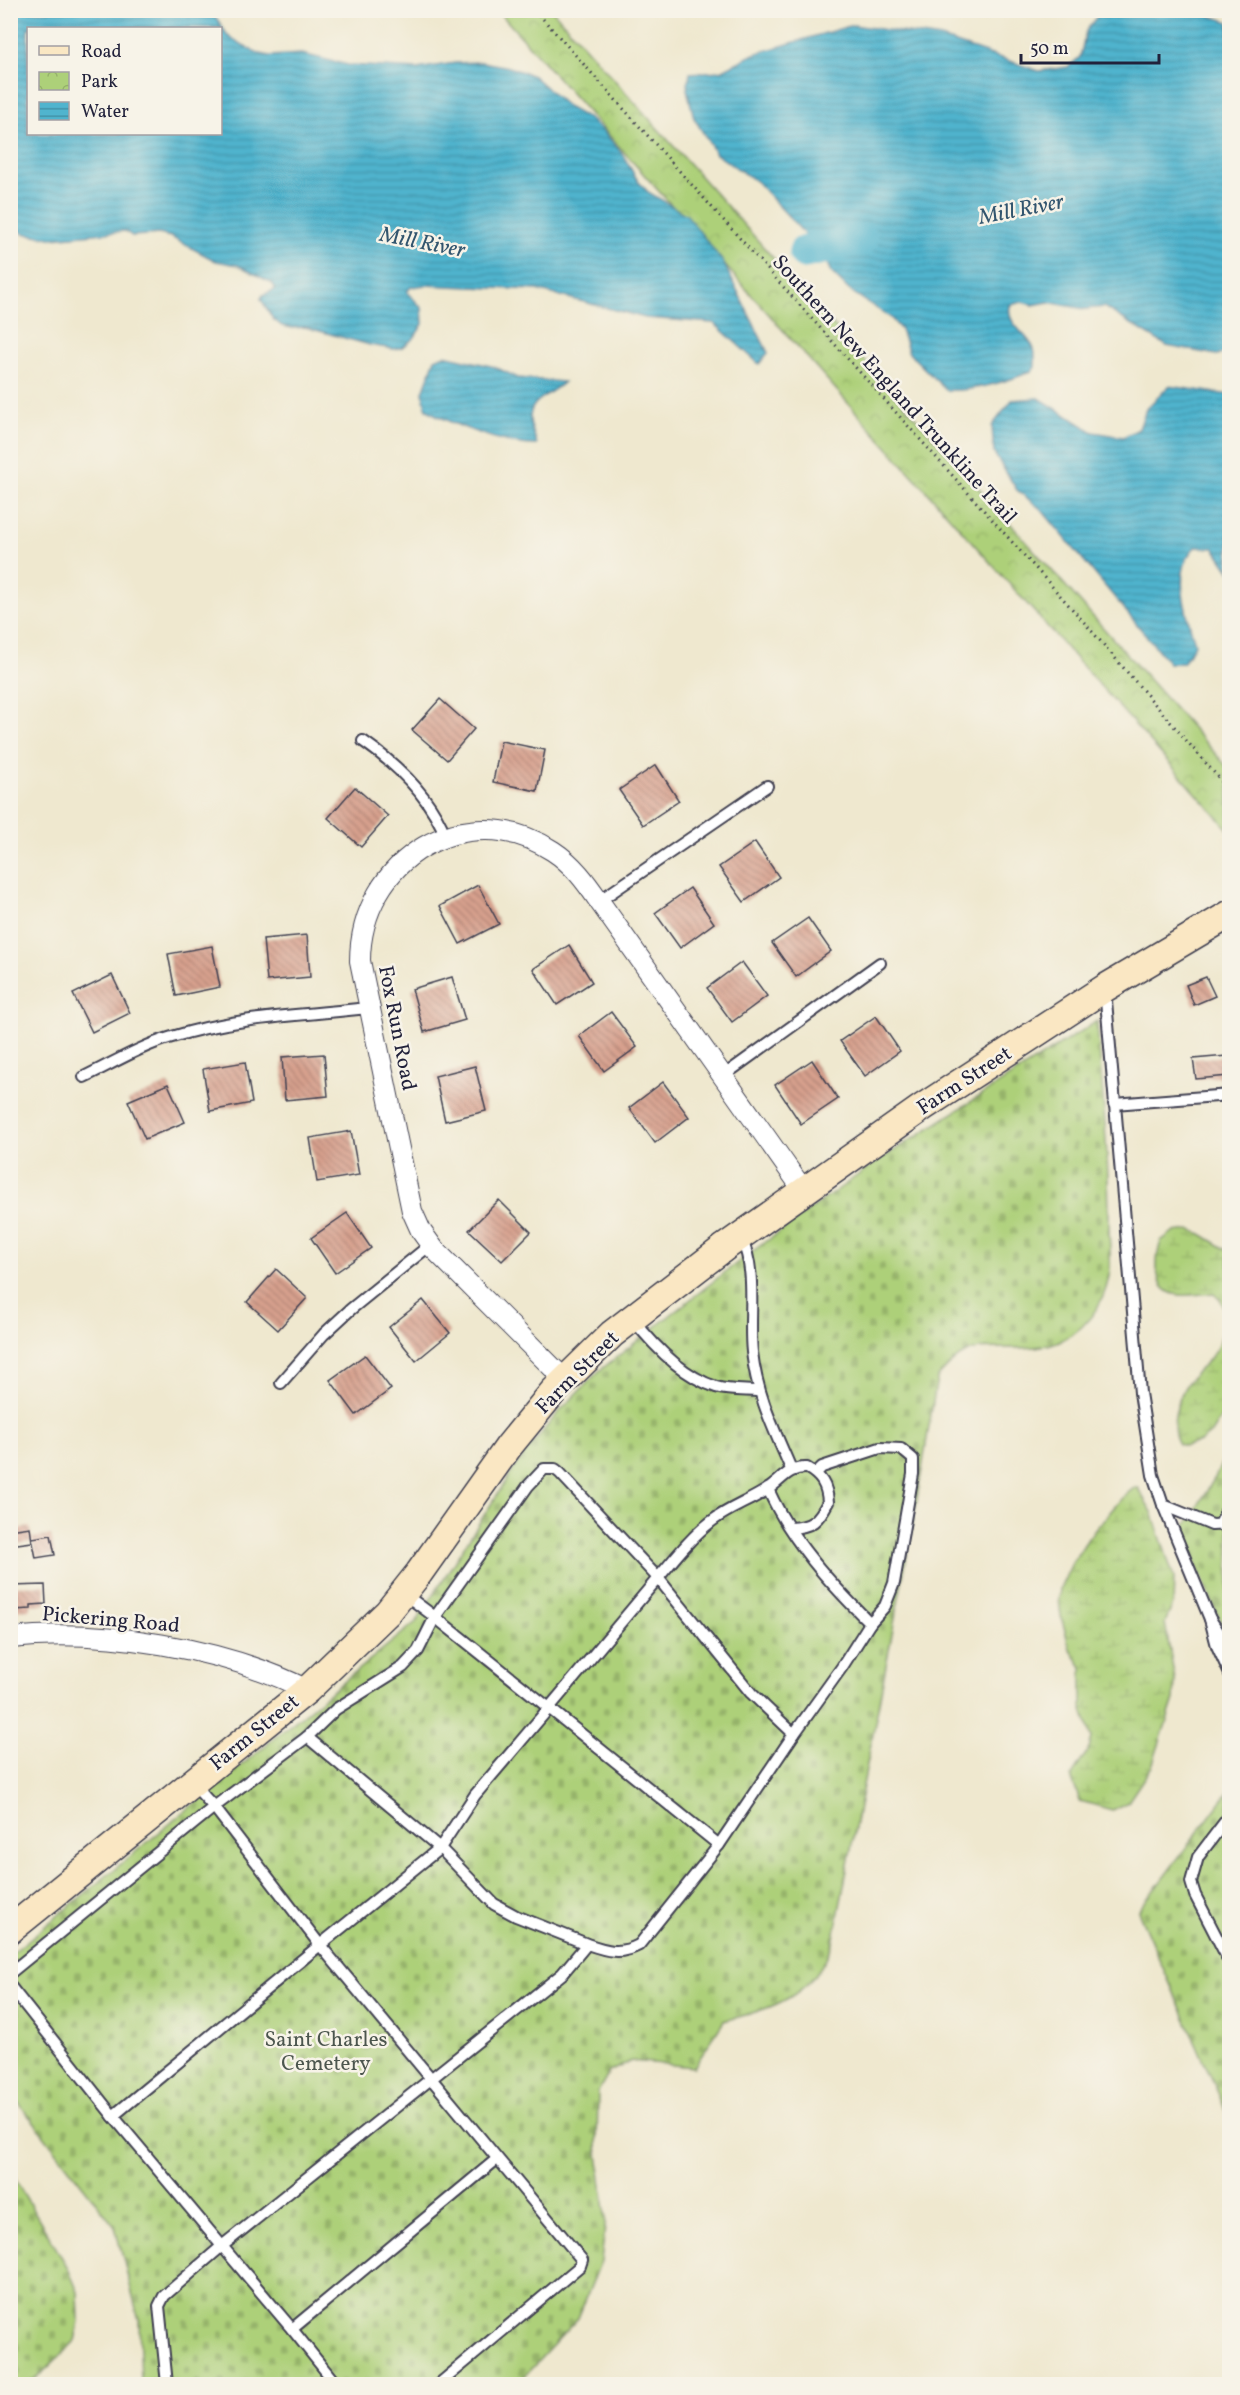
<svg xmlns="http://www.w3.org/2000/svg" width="1240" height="2395" font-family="Vollkorn,serif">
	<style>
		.wetland { fill: url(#wetland-marsh); stroke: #68795a; stroke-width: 1.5 }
		.cemetery { fill: url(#cemetery-stones); stroke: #68795a; stroke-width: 1.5 }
		.park { fill: url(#park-crowns); stroke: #68795a; stroke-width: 1.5 }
		.water { fill: url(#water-rules); stroke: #396b84; stroke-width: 1.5; fill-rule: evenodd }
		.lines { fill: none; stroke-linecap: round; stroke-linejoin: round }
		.river { stroke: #50b4ce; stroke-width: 33 }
		.building { fill: url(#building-back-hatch) }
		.lane-casing { stroke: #414051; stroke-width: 14 }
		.street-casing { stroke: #414051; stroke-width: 22 }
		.secondary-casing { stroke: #414051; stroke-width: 30 }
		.path { stroke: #414051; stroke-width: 3; stroke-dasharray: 1.5 4.5; stroke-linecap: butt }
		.lane { stroke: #fff; stroke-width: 10 }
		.street { stroke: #fff; stroke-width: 20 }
		.secondary { stroke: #fae7c3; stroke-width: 27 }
		.labels { text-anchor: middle; stroke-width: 5; stroke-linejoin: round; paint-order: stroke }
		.street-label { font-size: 21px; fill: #22223b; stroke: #f7f3e8 }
		.park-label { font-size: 21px; fill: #4c564e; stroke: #f7f3e8 }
		.water-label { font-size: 22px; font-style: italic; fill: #32556e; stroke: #f7f3e8 }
	</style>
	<defs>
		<pattern id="wetland-marsh" width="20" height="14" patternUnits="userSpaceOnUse" patternTransform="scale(1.5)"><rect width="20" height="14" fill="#add079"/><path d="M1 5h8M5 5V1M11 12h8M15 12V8" fill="none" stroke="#95b26a"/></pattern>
		<pattern id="cemetery-stones" width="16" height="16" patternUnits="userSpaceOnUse" patternTransform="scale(1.5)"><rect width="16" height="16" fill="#add079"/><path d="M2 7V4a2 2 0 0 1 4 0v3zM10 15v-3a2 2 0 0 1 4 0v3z" fill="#95b26a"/></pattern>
		<pattern id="park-crowns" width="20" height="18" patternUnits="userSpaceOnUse" patternTransform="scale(1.5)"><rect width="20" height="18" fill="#add079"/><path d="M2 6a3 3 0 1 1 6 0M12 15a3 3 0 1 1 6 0" fill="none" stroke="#95b26a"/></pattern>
		<pattern id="water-rules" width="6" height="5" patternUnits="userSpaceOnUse" patternTransform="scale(1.5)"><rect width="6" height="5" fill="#50b4ce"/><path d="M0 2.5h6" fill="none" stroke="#4292a8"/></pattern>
		<pattern id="building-back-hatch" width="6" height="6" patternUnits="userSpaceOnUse" patternTransform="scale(1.5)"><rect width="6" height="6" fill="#d7a08d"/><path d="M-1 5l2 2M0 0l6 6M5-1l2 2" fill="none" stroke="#ae8274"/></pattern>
	</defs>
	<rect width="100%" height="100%" fill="#f7f3e8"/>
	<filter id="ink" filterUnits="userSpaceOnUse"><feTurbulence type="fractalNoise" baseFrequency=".0167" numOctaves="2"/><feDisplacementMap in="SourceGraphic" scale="12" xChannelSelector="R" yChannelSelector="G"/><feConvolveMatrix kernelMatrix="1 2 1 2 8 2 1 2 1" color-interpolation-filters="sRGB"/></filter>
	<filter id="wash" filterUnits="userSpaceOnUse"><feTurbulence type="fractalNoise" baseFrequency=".008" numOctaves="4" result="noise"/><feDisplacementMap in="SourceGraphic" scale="24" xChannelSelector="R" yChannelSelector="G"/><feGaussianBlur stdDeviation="1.35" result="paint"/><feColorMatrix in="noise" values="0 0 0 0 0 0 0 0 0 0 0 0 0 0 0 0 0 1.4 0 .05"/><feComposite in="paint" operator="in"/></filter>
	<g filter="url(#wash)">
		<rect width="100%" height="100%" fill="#efe8cf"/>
		<g class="wetland">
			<path d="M 1191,1230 L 1201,1234 L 1229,1251 L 1229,1405 L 1211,1433 L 1200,1442 L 1185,1446 L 1179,1444 C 1168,1427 1178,1397 1188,1382 C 1195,1373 1204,1366 1211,1357 C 1223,1341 1233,1307 1214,1293 C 1203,1294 1191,1296 1180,1295 C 1152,1293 1155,1260 1161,1241 L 1173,1232 Z"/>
			<polygon points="1137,1487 1152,1512 1174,1578 1173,1604 1165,1623 1175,1680 1174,1699 1152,1766 1128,1802 1112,1810 1080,1801 1071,1777 1089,1749 1092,1738 1082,1707 1082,1667 1070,1649 1061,1616 1059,1600 1060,1589 1072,1563 1089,1537 1122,1498 1134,1488"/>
		</g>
		<g class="cemetery">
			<path d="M 1097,1021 C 1102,1090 1109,1158 1109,1226 C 1109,1242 1112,1261 1109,1276 C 1104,1306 1083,1334 1054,1343 C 1029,1352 988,1344 968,1352 C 955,1358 946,1368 937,1378 L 912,1529 L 833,1943 C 812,1997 776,2007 724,2021 L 694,2067 L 631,2061 L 609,2072 L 598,2092 L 597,2146 L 606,2218 L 601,2261 L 578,2318 L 517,2384 L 141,2384 L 139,2320 L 115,2227 L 11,2093 L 11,1954 L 416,1622 L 520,1459 L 557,1414 L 599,1371 L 742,1259 L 876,1162 Z"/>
			<polygon points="1229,1446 1229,1641 1182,1532 1216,1476"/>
			<polygon points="1229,1791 1229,2118 1138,1911"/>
			<polygon points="10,2171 67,2266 78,2292 79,2321 75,2341 38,2377 27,2384 11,2384"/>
		</g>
		<polygon class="park" points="498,11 553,11 1229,769 1229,830"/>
		<g class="water">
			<path d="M 10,11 L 207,11 L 217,19 L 228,36 L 256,53 L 270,56 L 302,54 L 348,65 L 417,69 L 455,63 L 482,62 L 509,67 L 533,76 L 569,108 L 589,119 L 603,131 L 621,152 L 638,181 L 648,192 L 687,215 L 723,262 L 768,353 L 759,364 L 714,323 L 646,318 L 537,290 L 425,285 L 411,287 L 407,292 L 422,308 L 423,324 L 414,338 L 403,347 L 394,349 L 370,345 L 305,327 L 293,328 L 282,326 L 273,319 L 261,299 L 263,295 L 276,289 L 272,283 L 238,265 L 216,261 L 171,237 L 159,234 L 132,236 L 125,231 L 51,238 L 23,233 L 11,226 ZM 28,28 L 220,28 L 220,134 L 28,134 Z"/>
			<path d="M 1101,11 L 1197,11 L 1229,22 L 1229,353 L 1217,355 L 1167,346 L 1104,307 L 1085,309 L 1048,302 L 1033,305 L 1022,302 L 1010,305 C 1006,325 1025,331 1033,347 C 1036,354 1035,361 1035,367 L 1032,371 C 1009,381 971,392 946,390 L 909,353 L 901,330 L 891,318 L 849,290 L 831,272 L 822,253 L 757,182 L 716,154 L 694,118 L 687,89 L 690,73 L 721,71 L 754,54 L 853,25 L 941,38 L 1039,71 L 1068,67 L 1080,57 L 1086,31 Z"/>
			<path d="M 444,355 L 495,367 L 518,378 L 564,382 C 548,397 525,400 531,426 C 533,433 536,439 537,445 C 507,446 452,425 426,409 L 423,392 L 435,359 Z"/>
			<path d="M 1169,386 L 1229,395 L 1229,570 L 1214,548 L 1195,547 C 1171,572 1187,614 1195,644 L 1183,663 L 1169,663 L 1041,509 L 1017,490 L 994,453 L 992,426 L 1012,400 L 1039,398 L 1093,432 L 1123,437 L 1139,429 L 1146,409 Z"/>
		</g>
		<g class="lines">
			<polyline class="river" points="805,252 862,239"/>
		</g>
		<g id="blocks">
			<g class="building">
				<polygon points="440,699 474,729 447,760 412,730"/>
				<polygon points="501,741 545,750 537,791 493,782"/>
				<polygon points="656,765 679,801 643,825 619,790"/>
				<polygon points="355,787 388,816 361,847 328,818"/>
				<polygon points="755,842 779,877 744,902 719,867"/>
				<polygon points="478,885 499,924 460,944 440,906"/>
				<polygon points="690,888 714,923 680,948 655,913"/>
				<polygon points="808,918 831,951 796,977 772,943"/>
				<polygon points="307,935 310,977 267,981 263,939"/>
				<polygon points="569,945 592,982 557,1005 533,969"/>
				<polygon points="212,946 220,987 176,996 168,954"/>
				<polygon points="742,962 767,996 732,1022 707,988"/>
				<polygon points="112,975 130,1013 92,1032 73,994"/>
				<polygon points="452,977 465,1020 424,1032 412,989"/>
				<polygon points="1206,977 1215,996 1194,1005 1186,985"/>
				<polygon points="611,1012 637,1047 604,1071 579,1036"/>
				<polygon points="876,1016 900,1051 865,1076 840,1041"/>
				<polygon points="324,1054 328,1096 285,1100 282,1057"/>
				<polygon points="1227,1056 1229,1076 1196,1079 1193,1059"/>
				<polygon points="812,1060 838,1099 801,1124 775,1085"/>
				<polygon points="245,1062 252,1103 210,1111 203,1069"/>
				<polygon points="475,1066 486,1111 445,1121 435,1076"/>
				<polygon points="663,1082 689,1117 655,1143 629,1108"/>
				<polygon points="168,1084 185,1122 145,1139 128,1101"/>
				<polygon points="351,1131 359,1175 317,1182 310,1138"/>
				<polygon points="499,1200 531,1232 502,1261 469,1230"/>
				<polygon points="347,1213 371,1248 335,1273 311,1238"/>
				<polygon points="276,1269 307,1298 278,1330 247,1302"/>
				<polygon points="423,1300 450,1333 416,1361 389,1327"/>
				<polygon points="365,1355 391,1389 356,1415 330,1380"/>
				<polygon points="30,1527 32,1542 10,1545 10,1530"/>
				<polygon points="51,1535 55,1555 36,1558 32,1538"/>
				<polygon points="45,1585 46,1604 31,1605 31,1609 13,1610 11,1586"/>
			</g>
		</g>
	</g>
	<g filter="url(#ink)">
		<use href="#blocks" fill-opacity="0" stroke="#414051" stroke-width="1.5"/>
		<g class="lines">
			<defs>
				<g id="lane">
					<path d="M 363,741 C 399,766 430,796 446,837"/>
					<polyline points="599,901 767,786"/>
					<polyline points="1105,989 1140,1393 1153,1475 1163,1505 1212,1525 1230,1524"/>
					<polyline points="723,1076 880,963"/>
					<path d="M 84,1077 C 113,1063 141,1046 172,1037 C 235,1017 304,1015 369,1008"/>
					<polyline points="1114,1104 1230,1095"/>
					<path d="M 741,1238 C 758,1272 748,1316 752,1352 C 757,1396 774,1429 791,1469"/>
					<path d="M 632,1318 C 653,1345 682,1376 716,1387 C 729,1391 744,1390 758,1391"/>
					<polyline points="281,1383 324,1334 351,1309 430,1245"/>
					<polyline points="816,1473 822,1467 880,1448 901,1449 913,1459 913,1474 894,1583 885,1606 870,1623"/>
					<polyline points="1163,1505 1210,1619"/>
					<polyline points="1220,1525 1230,1502"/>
					<path d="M 403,1593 L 435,1617 L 528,1486 L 544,1469 L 555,1469 L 560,1473 L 658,1578 C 675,1558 691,1537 712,1521 C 729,1508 750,1501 768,1489 C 782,1480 788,1467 807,1468 C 821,1476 827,1485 828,1502 C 818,1521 812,1527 790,1528"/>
					<polyline points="1230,1649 1210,1619 1217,1646 1230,1674"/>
					<polyline points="192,1783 214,1807 320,1945 440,1848 307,1737"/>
					<polyline points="1230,1815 1198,1857 1191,1882 1195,1895 1230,1963"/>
					<polyline points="719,1845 794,1734"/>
					<path d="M 10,1973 L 214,1807 L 307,1737 L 336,1709 L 403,1667 L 418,1651 L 435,1617 L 549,1708 L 658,1578 L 751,1693 L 794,1734 L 842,1667 L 870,1623 C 830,1583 791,1541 768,1489"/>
					<polyline points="10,1986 113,2116 222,2246 164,2296 159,2306 167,2384"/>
					<polyline points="113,2116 320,1945 582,2260 580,2266 439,2384"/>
					<path d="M 292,2329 L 222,2246 L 562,1974 L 587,1944 C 607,1951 620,1955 639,1945 L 719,1845 L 549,1708 L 475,1795 L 440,1848 L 494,1904 L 516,1916 L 587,1944"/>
					<polyline points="336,2384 292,2329 497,2159"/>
				</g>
				<g id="street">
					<path d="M 564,1379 L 434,1249 L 421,1231 L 412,1211 L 360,961 C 360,860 466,794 553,851 C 573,864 586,882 599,901 L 804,1191"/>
					<path d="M 10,1638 C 102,1628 225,1648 307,1690"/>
				</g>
				<polyline id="secondary" points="10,1930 307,1690 388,1612 419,1573 509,1446 553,1392 612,1334 725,1247 923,1107 1105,988 1230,914"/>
			</defs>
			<use href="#lane" class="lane-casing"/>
			<use href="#street" class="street-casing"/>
			<use href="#secondary" class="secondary-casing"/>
			<polyline class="path" points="535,10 1083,621 1230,791"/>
			<use href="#lane" class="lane"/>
			<use href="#street" class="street"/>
			<use href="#secondary" class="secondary"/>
		</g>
	</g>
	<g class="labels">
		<g class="street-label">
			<text transform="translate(895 389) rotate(48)" y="7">Southern New England Trunkline Trail</text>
			<text transform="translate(398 1028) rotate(79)" y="7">Fox Run Road</text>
			<text transform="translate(964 1080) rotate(-33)" y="7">Farm Street</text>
			<text transform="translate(577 1372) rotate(-45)" y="7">Farm Street</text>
			<text transform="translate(111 1619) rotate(5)" y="7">Pickering Road</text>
			<text transform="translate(254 1732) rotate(-39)" y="7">Farm Street</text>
		</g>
		<g class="park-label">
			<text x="326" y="2046">Saint Charles<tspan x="326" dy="24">Cemetery</tspan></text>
		</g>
		<g class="water-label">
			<text transform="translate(1021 208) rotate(-11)" y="8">Mill River</text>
			<text transform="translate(423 241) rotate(11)" y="8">Mill River</text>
		</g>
	</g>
	<rect width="1240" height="2395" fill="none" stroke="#f7f3e8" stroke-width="36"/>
	<rect x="27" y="27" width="195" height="108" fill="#f7f3e8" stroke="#a29fa3" stroke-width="1.5"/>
	<rect x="39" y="46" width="30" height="9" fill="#fae7c3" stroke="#a29fa3" stroke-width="1.5"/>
	<text x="81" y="57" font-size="18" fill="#22223b">Road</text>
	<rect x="39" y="72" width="30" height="18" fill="url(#park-crowns)" stroke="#a29fa3" stroke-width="1.5"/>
	<text x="81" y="87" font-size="18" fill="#22223b">Park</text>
	<rect x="39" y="102" width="30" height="18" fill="url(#water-rules)" stroke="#a29fa3" stroke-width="1.5"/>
	<text x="81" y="117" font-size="18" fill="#22223b">Water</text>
	<path d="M1021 54v9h138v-9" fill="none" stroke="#22223b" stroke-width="3"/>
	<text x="1030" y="54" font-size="18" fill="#22223b" stroke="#f7f3e8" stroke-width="4.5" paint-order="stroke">50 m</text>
</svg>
